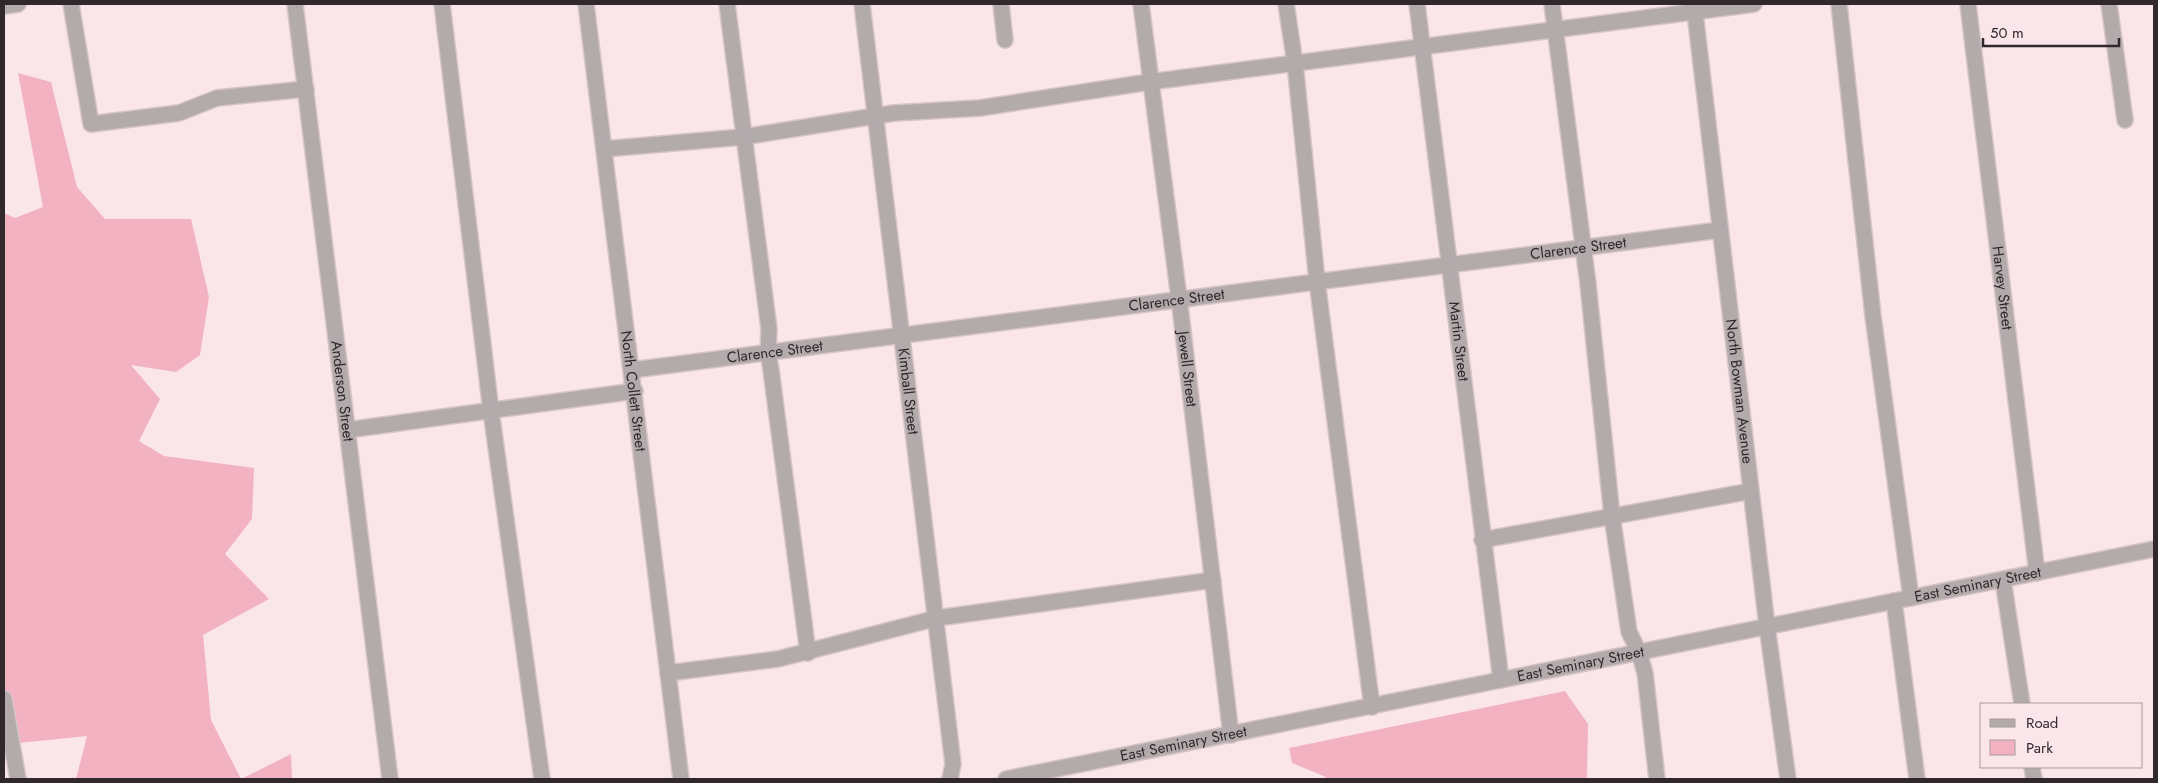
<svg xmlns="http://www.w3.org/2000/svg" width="2158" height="783" font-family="Jost,sans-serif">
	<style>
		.green { fill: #f3b2c1 }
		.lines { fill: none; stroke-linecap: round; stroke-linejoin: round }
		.minor-casing { stroke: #d6c4c7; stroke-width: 18 }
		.minor { stroke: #b2aaab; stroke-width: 15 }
		.labels { text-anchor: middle; stroke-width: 5; stroke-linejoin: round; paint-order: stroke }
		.street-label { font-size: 15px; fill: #30282a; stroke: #fae6ea }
	</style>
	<rect width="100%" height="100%" fill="#fae6ea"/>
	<g class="green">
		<polygon points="18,73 51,82 77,187 105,219 191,219 209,297 200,355 176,372 131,365 160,399 139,441 164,456 254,468 252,519 225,554 269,599 203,635 211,720 241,779 291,754 292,779 76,779 87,736 19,743 11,696 4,691 4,213 15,218 43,207"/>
		<polygon points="1565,691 1588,724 1587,779 1321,779 1326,777 1292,763 1289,748"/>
	</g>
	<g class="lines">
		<defs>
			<g id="minor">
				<polyline points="71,4 91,124 179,113 217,98 306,89"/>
				<path id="s1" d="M 295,4 L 390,779"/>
				<polyline points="442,4 491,411 542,779"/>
				<path id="s2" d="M 586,4 L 681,779"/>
				<polyline points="727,4 769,329 768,353 771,370 808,653"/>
				<path id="s3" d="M 862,4 L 953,764 L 950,779"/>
				<polyline points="1001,4 1005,40"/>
				<path id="s4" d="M 1141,4 L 1179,298 L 1231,735"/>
				<polyline points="1286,4 1295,63 1317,281 1372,707"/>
				<path id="s5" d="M 1417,4 L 1501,680"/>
				<polyline points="1552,4 1588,284 1612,516 1629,632 1639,652 1645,673 1657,779"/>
				<path id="s6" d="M 1694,4 L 1767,626 L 1788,779"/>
				<polyline points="1839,4 1873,316 1911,598"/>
				<path id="s7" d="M 1968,4 L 2037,573"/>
				<polyline points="2109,4 2125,120"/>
				<polyline points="4,6 18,4"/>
				<polyline points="604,149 743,137 894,113 980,108 1149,82 1754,4"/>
				<path id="s8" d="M 632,370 L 1720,230"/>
				<polyline points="347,430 635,391"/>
				<polyline points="1482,540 1751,491"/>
				<polyline points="2003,580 2022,704"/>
				<polyline points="1894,601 1917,779"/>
				<polyline points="668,673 778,659 937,618 1213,580"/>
				<polyline points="4,699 18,779"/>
				<polyline points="2032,767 2034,779"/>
				<path id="s9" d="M 1006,779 L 2154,549"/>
			</g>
		</defs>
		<use href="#minor" class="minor-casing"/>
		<use href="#minor" class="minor"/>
	</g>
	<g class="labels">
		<g class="street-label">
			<text dy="5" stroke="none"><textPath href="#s8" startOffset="954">Clarence Street</textPath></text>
			<text dy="5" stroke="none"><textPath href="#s7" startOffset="286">Harvey Street</textPath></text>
			<text dy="5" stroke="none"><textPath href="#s8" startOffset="549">Clarence Street</textPath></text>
			<text dy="5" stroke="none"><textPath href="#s5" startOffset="340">Martin Street</textPath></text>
			<text dy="5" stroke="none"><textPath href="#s8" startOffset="144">Clarence Street</textPath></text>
			<text dy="5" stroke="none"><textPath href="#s4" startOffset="368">Jewell Street</textPath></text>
			<text dy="5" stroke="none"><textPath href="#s2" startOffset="390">North Collett Street</textPath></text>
			<text dy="5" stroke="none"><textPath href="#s3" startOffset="390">Kimball Street</textPath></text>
			<text dy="5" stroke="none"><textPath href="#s1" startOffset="390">Anderson Street</textPath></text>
			<text dy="5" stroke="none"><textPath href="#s6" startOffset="390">North Bowman Avenue</textPath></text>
			<text dy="5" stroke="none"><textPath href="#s9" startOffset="991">East Seminary Street</textPath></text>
			<text dy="5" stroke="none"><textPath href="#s9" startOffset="586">East Seminary Street</textPath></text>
			<text dy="5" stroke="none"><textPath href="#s9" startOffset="181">East Seminary Street</textPath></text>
		</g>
	</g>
	<rect width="2158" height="783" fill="none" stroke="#30282a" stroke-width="10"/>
	<rect x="1980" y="703" width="162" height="65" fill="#fae6ea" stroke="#a99a9d"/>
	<rect x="1990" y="719" width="25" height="8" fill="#b2aaab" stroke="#a99a9d"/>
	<text x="2026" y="728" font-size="15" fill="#30282a">Road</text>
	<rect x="1990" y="740" width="25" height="15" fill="#f3b2c1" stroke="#a99a9d"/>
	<text x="2026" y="753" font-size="15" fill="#30282a">Park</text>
	<path d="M1983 38v8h136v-8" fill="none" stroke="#30282a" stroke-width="2.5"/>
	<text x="1990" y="38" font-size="15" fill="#30282a" stroke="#fae6ea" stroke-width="4" paint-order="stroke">50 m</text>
</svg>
